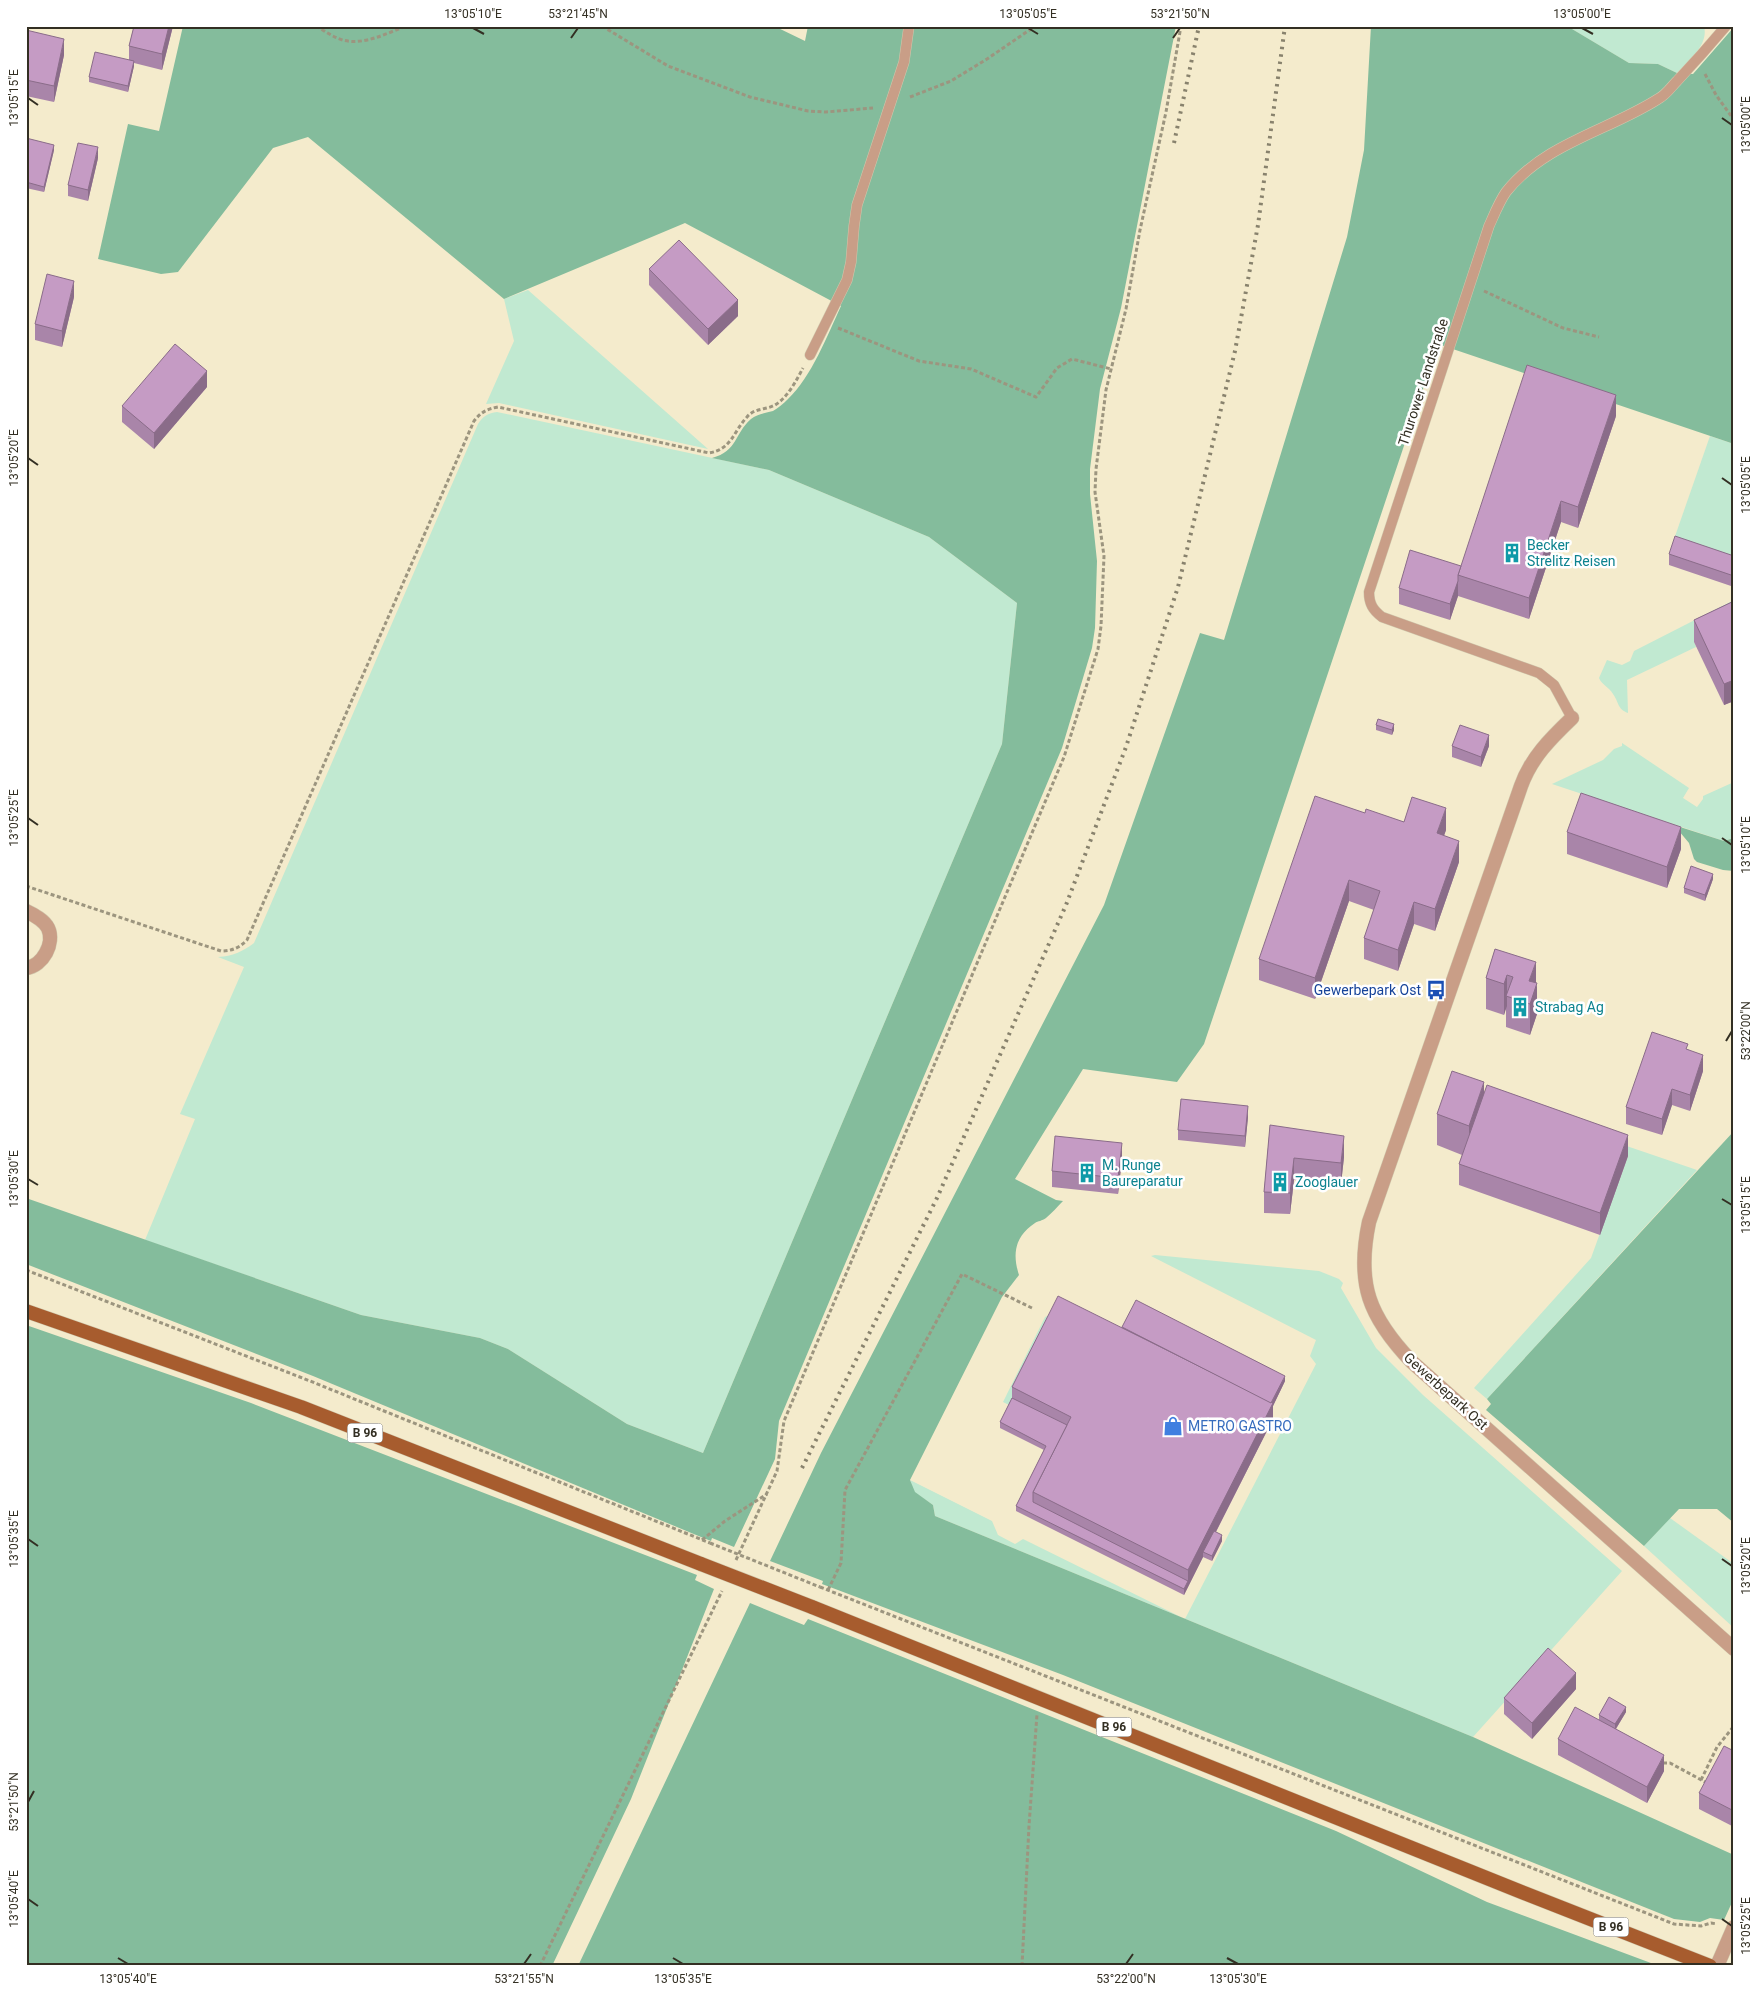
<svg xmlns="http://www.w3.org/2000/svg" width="1760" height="1992" font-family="Roboto,sans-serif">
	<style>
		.green { fill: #c1e9d1 }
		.forest { fill: #84bc9c }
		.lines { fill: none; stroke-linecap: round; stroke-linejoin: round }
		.service-casing { stroke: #d1c9ae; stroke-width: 11 }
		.minor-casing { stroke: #d1c9ae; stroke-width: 15 }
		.primary-casing { stroke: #d1c9ae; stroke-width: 15 }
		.path { stroke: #9c957f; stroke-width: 3; stroke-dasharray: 4 2.5; stroke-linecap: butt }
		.service { stroke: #c99e87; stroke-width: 10 }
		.minor { stroke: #c99e87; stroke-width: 14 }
		.primary { stroke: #a75c2e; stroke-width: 14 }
		.rail { stroke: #88826d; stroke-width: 4; stroke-dasharray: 2.5 5; stroke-linecap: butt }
		.primary-bridge-casing { stroke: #d1c9ae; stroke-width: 15; stroke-linecap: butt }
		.path-bridge { stroke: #9c957f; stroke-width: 3; stroke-dasharray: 4 2.5; stroke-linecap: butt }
		.primary-bridge { stroke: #a75c2e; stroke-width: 14 }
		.wall { fill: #a985a9 }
		.shaded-wall { fill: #8a6c89 }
		.building { fill: #c59bc4; stroke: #8a6c89 }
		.ticks { fill: none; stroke: #332f23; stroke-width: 2 }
		.labels { text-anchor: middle; stroke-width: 5; stroke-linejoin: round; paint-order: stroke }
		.shield { fill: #fff; stroke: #706d65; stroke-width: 1 }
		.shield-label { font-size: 12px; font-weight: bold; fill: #332f23 }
		.street-label { font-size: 14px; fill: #332f23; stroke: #fff }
		.culture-label { font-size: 14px; fill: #0d838f; stroke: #fff; text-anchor: start }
		.transit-label { font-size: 14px; fill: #164399; stroke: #fff; text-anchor: end }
		.shop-label { font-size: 14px; fill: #366cbe; stroke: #fff; text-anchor: start }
		.neatline { fill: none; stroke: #332f23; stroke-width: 2 }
		.ticks-label { font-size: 12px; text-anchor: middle; fill: #332f23 }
	</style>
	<rect width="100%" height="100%" fill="#f4ebcc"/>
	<g class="green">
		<path d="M 1567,26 L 1704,26 C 1709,45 1689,60 1677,73 L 1658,64 L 1629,63 Z"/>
		<polygon points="528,290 708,449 499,403 486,404 514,341 504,299"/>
		<path d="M 497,412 L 769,470 L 929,537 L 1017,603 L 1002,744 L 703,1453 L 627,1424 L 508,1349 L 480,1338 L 361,1315 L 145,1240 L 195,1119 L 180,1114 L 244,967 L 218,957 C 233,956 242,952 254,943 L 478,424 C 483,416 488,413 497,412 Z"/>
		<polygon points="1710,436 1734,444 1734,567 1673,542"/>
		<path d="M 1734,600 L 1734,623 L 1694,641 L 1696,647 L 1627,680 L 1628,713 C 1617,709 1619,702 1613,694 C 1609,687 1602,685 1599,678 L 1607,660 L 1622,665 L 1630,661 L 1634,651 Z"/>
		<polygon points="1622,743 1689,788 1683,798 1697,807 1703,799 1703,796 1734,782 1734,838 1724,841 1552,784 1603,760 1614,749 1622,746"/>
		<polygon points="1489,1099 1697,1170 1487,1399 1474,1388 1591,1258 1628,1156"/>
		<polygon points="1155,1255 1319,1271 1339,1279 1343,1283 1341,1288 1376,1348 1423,1395 1622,1571 1473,1737 935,1516 933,1505 914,1492 910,1480 992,1521 998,1535 1015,1544 1023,1539 1185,1619 1316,1364 1310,1356 1316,1340 1151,1256"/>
		<polygon points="1057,1311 1011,1406 1003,1402 1045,1317"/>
		<polygon points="1670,1518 1734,1564 1734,1628 1644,1546"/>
	</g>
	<g class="forest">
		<path d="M 183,26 L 774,26 L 805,41 L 808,26 L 1176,26 L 1121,308 L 1100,389 L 1090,469 L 1090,494 L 1097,561 L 1095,628 L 1092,648 L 1062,748 L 779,1421 L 775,1459 L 734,1547 L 712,1538 L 711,1541 L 701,1537 L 313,1376 L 26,1264 L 26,1198 L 361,1315 L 480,1338 L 508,1349 L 627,1424 L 703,1453 L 1002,744 L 1017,603 L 929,537 L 769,470 L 712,458 C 738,451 734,434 751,419 C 757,414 766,413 773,411 C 778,408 784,403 788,399 C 812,376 827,336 841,306 L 685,223 L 504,299 L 308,137 L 273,148 L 178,272 L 161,274 L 98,259 L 128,124 L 159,131 Z"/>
		<path d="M 1371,26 L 1567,26 L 1629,63 L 1658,64 L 1677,73 L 1693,74 L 1734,27 L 1734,444 L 1438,344 L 1204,1044 L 1177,1082 L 1083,1069 L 1015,1179 L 1056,1200 L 1063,1201 C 1057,1207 1052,1213 1046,1218 C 1042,1221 1038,1221 1035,1223 C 1015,1236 1012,1254 1019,1275 L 1002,1297 L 910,1480 L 915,1492 L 933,1505 L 935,1516 L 1473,1737 L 1734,1855 L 1734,1898 L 1724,1920 L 1710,1918 L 1700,1922 L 1674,1919 L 1063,1675 L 822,1584 L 823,1581 L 770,1561 L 821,1453 L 1104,905 L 1200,633 L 1224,640 L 1347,237 L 1364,150 Z"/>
		<polygon points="1680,827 1724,841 1734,838 1734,871 1723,870 1697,862 1694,859 1689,843 1679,831"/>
		<polygon points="1734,1131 1734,1523 1717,1509 1679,1509 1644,1546 1486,1410 1491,1404 1487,1399"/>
		<polygon points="26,1325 251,1403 697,1575 695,1580 714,1589 631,1799 552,1966 26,1966"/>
		<polygon points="750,1603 804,1625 808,1619 1336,1831 1487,1902 1659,1966 578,1966"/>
	</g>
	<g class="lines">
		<defs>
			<g id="service">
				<polyline points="810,355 847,280 851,262 854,226 857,205 904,62 909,26"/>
				<path d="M 1572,718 L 1554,685 L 1539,673 L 1382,617 C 1373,610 1369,604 1369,592 L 1489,226 C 1494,215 1499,202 1506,192 C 1545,143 1608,131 1658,99 C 1666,95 1671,87 1677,81 C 1694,63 1710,45 1726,26"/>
			</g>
			<g id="minor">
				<path d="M 1572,718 C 1550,739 1531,758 1521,786 L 1369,1222 C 1356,1284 1369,1317 1412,1362 L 1734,1649"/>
				<path d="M 26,911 C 34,915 44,920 48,928 C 55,943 43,966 26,968"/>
				<polyline points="1717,1966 1734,1927"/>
			</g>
			<g id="primary">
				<polyline points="26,1311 301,1407 701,1564"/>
				<polyline points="812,1607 1524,1893 1710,1966"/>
			</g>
		</defs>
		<use href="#service" class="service-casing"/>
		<use href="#minor" class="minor-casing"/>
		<use href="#primary" class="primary-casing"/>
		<g class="path">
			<path d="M 316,26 C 323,30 330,35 337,38 C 359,48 385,34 406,26"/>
			<polyline points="602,26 668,66 750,97 808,111 826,112 873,108"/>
			<polyline points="1705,74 1716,95 1734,120"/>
			<polyline points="910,97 951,81 987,59 1028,31 1038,26"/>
			<polyline points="1484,291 1563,328 1599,337"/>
			<polyline points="838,328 919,361 971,369 1036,397 1057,368 1072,359 1111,369"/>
			<path d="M 26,886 L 221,951 C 232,951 239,948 247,940 L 474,421 C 481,412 487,409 498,407 L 709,453 C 732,449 733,432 747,417 C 754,408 766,410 775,405 C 788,397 796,381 803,368"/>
			<polyline points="26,1270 310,1381 710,1543"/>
			<polyline points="702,1540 725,1521 767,1494"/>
			<polyline points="736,1560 777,1471 784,1421 1064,757 1098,649 1101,626 1104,556 1095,492 1096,469 1106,390 1126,309 1140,230 1166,112 1181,26"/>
			<polyline points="820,1587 1674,1924 1701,1926 1711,1923 1717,1924"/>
			<polyline points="828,1590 841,1563 845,1490 962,1274 1032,1308"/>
			<polyline points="1663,1763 1670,1763 1707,1783"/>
			<polyline points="1701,1780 1717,1747 1734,1726"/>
			<polyline points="26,1962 31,1966"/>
			<polyline points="540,1966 722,1591"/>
			<polyline points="1022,1966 1029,1826 1037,1714"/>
		</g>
		<use href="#service" class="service"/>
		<use href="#minor" class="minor"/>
		<use href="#primary" class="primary"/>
		<g class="rail">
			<polyline points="1174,143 1199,26"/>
			<polyline points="802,1468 937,1198 1066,905 1126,747 1178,587 1235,351 1258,225 1285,26"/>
		</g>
		<defs>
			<polyline id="primary-bridge" points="701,1564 812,1607"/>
		</defs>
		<use href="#primary-bridge" class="primary-bridge-casing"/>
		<polyline class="path-bridge" points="710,1543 820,1587"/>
		<use href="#primary-bridge" class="primary-bridge"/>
	</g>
	<g class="wall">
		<polygon points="134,26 173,26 162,70 134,63 134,66 128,92 89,82 89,77 129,60 129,46"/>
		<polygon points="26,30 64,55 54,102 26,96"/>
		<polygon points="26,138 54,150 44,192 26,188"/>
		<polygon points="98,158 88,201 68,196 68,185"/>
		<polygon points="649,269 738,316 708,345 649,285"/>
		<polygon points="74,297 62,347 35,340 35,324"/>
		<polygon points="207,387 154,449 122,422 122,406"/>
		<polygon points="1616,416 1578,528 1561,522 1529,619 1458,596 1450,620 1399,604 1399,588 1461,566"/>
		<polygon points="1669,554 1734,556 1734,587 1669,565"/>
		<polygon points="1734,601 1734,701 1724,705 1694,642 1694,620"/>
		<polygon points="1376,725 1394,730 1392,735 1376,730"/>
		<polygon points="1452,746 1489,746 1481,767 1452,757"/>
		<polygon points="1365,813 1404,822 1446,830 1444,836 1459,862 1435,931 1414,924 1398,971 1364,959 1364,938 1374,910 1349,901 1315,999 1259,980 1259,959"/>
		<polygon points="1567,832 1681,849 1667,888 1567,854"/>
		<polygon points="1713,879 1705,901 1684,893 1684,888"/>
		<polygon points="1495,949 1536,983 1537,1014 1530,1035 1506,1027 1506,1006 1504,1015 1486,1009 1486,978"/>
		<polygon points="1688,1049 1703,1071 1690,1111 1672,1105 1662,1135 1626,1124 1626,1107"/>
		<polygon points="1484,1093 1628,1156 1600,1235 1459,1185 1459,1164 1462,1155 1437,1145 1437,1114"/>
		<polygon points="1248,1117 1245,1147 1178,1140 1178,1130"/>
		<polygon points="1270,1125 1344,1157 1341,1184 1294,1180 1290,1214 1264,1213 1264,1192"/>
		<polygon points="1122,1159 1118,1194 1052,1187 1052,1171"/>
		<polygon points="1122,1327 1285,1381 1273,1406 1273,1419 1216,1532 1222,1541 1212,1561 1203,1557 1184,1595 1016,1511 1016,1506 1044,1450 1000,1428 1000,1422 1012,1398 1012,1387"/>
		<polygon points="1576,1689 1532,1739 1504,1714 1504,1698"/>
		<polygon points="1626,1712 1616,1729 1664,1771 1647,1803 1558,1755 1558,1739 1599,1720 1599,1715"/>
		<polygon points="1734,1751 1734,1827 1699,1809 1699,1793"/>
	</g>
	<g class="shaded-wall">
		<polygon points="169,26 173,26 162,70 162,54"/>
		<polygon points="64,39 64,55 54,102 54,86"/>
		<polygon points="134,61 134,66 128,92 128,86"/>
		<polygon points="54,145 54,150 44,192 44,187"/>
		<polygon points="98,147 98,158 88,201 88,190"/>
		<polygon points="74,281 74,297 62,347 62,331"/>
		<polygon points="738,300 738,316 708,345 708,329"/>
		<polygon points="207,371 207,387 154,449 154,433"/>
		<polygon points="1616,395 1616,416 1578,528 1578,507"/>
		<polygon points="1561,501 1561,522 1529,619 1529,598"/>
		<polygon points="1458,581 1458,596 1450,620 1450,604"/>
		<polygon points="1734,680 1734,701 1724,705 1724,684"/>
		<polygon points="1394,724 1394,730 1392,735 1392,730"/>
		<polygon points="1489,735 1489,746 1481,767 1481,757"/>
		<polygon points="1446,808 1446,830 1437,854 1437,833"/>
		<polygon points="1681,827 1681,849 1667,888 1667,867"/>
		<polygon points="1459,841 1459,862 1435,931 1435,909"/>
		<polygon points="1713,874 1713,879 1705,901 1705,895"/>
		<polygon points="1349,880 1349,901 1315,999 1315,978"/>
		<polygon points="1414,902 1414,924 1398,971 1398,950"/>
		<polygon points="1536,962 1536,987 1537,983 1537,1014 1530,1035 1530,1004 1529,981"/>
		<polygon points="1507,975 1507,1006 1504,1015 1504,984"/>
		<polygon points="1703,1055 1703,1071 1690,1111 1690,1095"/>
		<polygon points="1484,1082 1484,1113 1469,1157 1469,1126"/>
		<polygon points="1672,1089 1672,1105 1662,1135 1662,1119"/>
		<polygon points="1248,1106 1248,1117 1245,1147 1245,1136"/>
		<polygon points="1628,1135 1628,1156 1600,1235 1600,1213"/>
		<polygon points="1344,1136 1344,1157 1341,1184 1341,1163"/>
		<polygon points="1122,1143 1122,1159 1118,1194 1118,1178"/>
		<polygon points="1294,1158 1294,1180 1290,1214 1290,1193"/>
		<polygon points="1285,1376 1285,1381 1273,1406 1273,1419 1205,1553 1203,1552 1203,1557 1184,1595 1184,1589 1188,1581 1188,1570"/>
		<polygon points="1222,1535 1222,1541 1212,1561 1212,1556"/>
		<polygon points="1576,1673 1576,1689 1532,1739 1532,1723"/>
		<polygon points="1626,1707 1626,1712 1615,1730 1615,1724"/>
		<polygon points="1664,1755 1664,1771 1647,1803 1647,1787"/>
	</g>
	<g class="building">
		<polygon points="134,26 169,26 162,54 129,46"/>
		<polygon points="26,30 64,39 54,86 26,80"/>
		<polygon points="95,52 134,61 128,86 89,77"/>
		<polygon points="26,138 54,145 44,187 26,182"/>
		<polygon points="78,143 98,147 88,190 68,185"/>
		<polygon points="679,240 738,300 708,329 649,269"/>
		<polygon points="47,274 74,281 62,331 35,324"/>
		<polygon points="175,344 207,371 154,433 122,406"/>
		<polygon points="1527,365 1616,395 1578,507 1561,501 1529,598 1458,575"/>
		<polygon points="1675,536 1734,556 1734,576 1669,554"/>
		<polygon points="1410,550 1461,566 1458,575 1458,581 1450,604 1399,588"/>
		<polygon points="1734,601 1734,680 1724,684 1694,620"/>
		<polygon points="1378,719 1394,724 1392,730 1376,725"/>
		<polygon points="1460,725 1489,735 1481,757 1452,746"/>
		<polygon points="1581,793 1681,827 1667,867 1567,832"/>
		<polygon points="1315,796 1365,813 1366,809 1404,822 1412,797 1446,808 1437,833 1459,841 1435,909 1414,902 1398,950 1364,938 1380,891 1349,880 1315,978 1259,959"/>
		<polygon points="1691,866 1713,874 1705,895 1684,888"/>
		<polygon points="1495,949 1536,962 1529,981 1537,983 1530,1004 1506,996 1513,977 1507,975 1504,984 1486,978"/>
		<polygon points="1652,1032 1688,1044 1686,1049 1703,1055 1690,1095 1672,1089 1662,1119 1626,1107"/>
		<polygon points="1452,1071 1484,1082 1469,1126 1437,1114"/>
		<polygon points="1487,1085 1628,1135 1600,1213 1459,1164"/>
		<polygon points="1181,1099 1248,1106 1245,1136 1178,1130"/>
		<polygon points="1270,1125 1344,1136 1341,1163 1294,1158 1290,1193 1264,1192"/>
		<polygon points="1055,1136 1122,1143 1118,1178 1052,1171"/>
		<polygon points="1058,1296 1273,1403 1188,1570 1033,1492 1071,1417 1012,1387"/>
		<polygon points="1136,1300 1285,1376 1271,1403 1122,1327"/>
		<polygon points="1012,1398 1067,1425 1033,1492 1033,1502 1188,1581 1184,1589 1016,1506 1046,1446 1000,1422"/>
		<polygon points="1214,1531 1222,1535 1212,1556 1203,1552"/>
		<polygon points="1548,1648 1576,1673 1532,1723 1504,1698"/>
		<polygon points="1609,1697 1626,1707 1615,1724 1599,1715"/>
		<polygon points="1575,1707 1664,1755 1647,1787 1558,1739"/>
		<polygon points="1724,1746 1734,1751 1734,1811 1699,1793"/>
	</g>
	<path class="ticks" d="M 473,28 L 484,34M 1028,28 L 1038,34M 1582,28 L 1593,34M 571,38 L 578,28M 1173,38 L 1180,28M 28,98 L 38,105M 1722,118 L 1732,125M 28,458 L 38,465M 1722,478 L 1732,485M 28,818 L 38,825M 1722,838 L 1732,845M 1726,1041 L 1732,1031M 28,1179 L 38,1185M 1722,1199 L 1732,1205M 28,1539 L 38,1546M 1722,1559 L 1732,1566M 28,1802 L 34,1791M 28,1899 L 38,1906M 1722,1919 L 1732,1926M 118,1958 L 128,1964M 673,1958 L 683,1964M 1227,1958 L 1238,1964M 524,1964 L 531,1954M 1126,1964 L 1133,1954"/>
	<defs>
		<symbol id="building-bare" viewBox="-9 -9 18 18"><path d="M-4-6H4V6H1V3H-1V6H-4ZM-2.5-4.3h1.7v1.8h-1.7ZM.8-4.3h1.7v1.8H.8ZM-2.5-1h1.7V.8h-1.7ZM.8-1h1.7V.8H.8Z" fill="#0f9aa8" stroke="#fff" stroke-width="2.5" paint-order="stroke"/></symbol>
		<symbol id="bus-bare" viewBox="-9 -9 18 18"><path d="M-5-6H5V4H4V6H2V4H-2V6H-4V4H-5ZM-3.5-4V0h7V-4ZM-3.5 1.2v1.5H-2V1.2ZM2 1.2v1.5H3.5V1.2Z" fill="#1a4fb4" stroke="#fff" stroke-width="2.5" paint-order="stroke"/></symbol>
		<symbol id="shop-bare" viewBox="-9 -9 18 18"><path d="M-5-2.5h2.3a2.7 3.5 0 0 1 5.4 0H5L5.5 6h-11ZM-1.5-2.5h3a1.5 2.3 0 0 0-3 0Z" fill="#3f7fe0" stroke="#fff" stroke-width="2.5" paint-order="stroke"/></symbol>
	</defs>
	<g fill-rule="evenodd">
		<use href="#building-bare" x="1498" y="539" width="28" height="28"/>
		<use href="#bus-bare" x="1422" y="976" width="28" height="28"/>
		<use href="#building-bare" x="1506" y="993" width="28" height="28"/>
		<use href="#building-bare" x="1073" y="1159" width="28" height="28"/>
		<use href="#building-bare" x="1266" y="1168" width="28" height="28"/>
		<use href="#shop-bare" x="1159" y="1412" width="28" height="28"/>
	</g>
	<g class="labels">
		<g class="shield">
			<rect x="347.5" y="1423.5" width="35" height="19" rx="4"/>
			<rect x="1096.5" y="1717.5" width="35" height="19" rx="4"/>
			<rect x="1593.5" y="1917.5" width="35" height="19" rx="4"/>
		</g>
		<g class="shield-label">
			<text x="365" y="1437">B 96</text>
			<text x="1114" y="1731">B 96</text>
			<text x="1611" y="1931">B 96</text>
		</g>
		<g class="street-label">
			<text transform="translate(1423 382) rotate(-72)" y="5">Thurower Landstraße</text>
			<text transform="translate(1446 1391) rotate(42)" y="5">Gewerbepark Ost</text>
		</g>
		<g class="culture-label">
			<text x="1527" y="550">Becker<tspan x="1527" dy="16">Strelitz Reisen</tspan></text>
			<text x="1535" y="1012">Strabag Ag</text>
			<text x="1102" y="1170">M. Runge<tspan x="1102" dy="16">Baureparatur</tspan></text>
			<text x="1295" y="1187">Zooglauer</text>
		</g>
		<g class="transit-label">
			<text x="1421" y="995">Gewerbepark Ost</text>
		</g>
		<g class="shop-label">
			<text x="1188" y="1431">METRO GASTRO</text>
		</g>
	</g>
	<rect width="1760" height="1992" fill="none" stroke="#ffffff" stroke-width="55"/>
	<rect x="28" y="28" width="1704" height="1936" class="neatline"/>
	<g class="ticks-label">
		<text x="473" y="18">13°05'10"E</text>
		<text x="578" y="18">53°21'45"N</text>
		<text x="1028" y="18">13°05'05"E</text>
		<text x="1180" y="18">53°21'50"N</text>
		<text x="1582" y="18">13°05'00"E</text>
		<text transform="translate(14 98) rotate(-90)" y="4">13°05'15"E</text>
		<text transform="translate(1746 125) rotate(-90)" y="4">13°05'00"E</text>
		<text transform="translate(14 458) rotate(-90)" y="4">13°05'20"E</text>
		<text transform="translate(1746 485) rotate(-90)" y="4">13°05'05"E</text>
		<text transform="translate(14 818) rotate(-90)" y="4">13°05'25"E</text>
		<text transform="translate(1746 845) rotate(-90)" y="4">13°05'10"E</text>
		<text transform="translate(1746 1031) rotate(-90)" y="4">53°22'00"N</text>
		<text transform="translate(14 1179) rotate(-90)" y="4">13°05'30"E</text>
		<text transform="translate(1746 1205) rotate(-90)" y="4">13°05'15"E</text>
		<text transform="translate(14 1539) rotate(-90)" y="4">13°05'35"E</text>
		<text transform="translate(1746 1566) rotate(-90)" y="4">13°05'20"E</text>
		<text transform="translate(14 1802) rotate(-90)" y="4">53°21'50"N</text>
		<text transform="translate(14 1899) rotate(-90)" y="4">13°05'40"E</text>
		<text transform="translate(1746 1926) rotate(-90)" y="4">13°05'25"E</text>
		<text x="128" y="1983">13°05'40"E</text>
		<text x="524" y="1983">53°21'55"N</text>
		<text x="683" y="1983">13°05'35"E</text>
		<text x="1126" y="1983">53°22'00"N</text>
		<text x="1238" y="1983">13°05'30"E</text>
	</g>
</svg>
